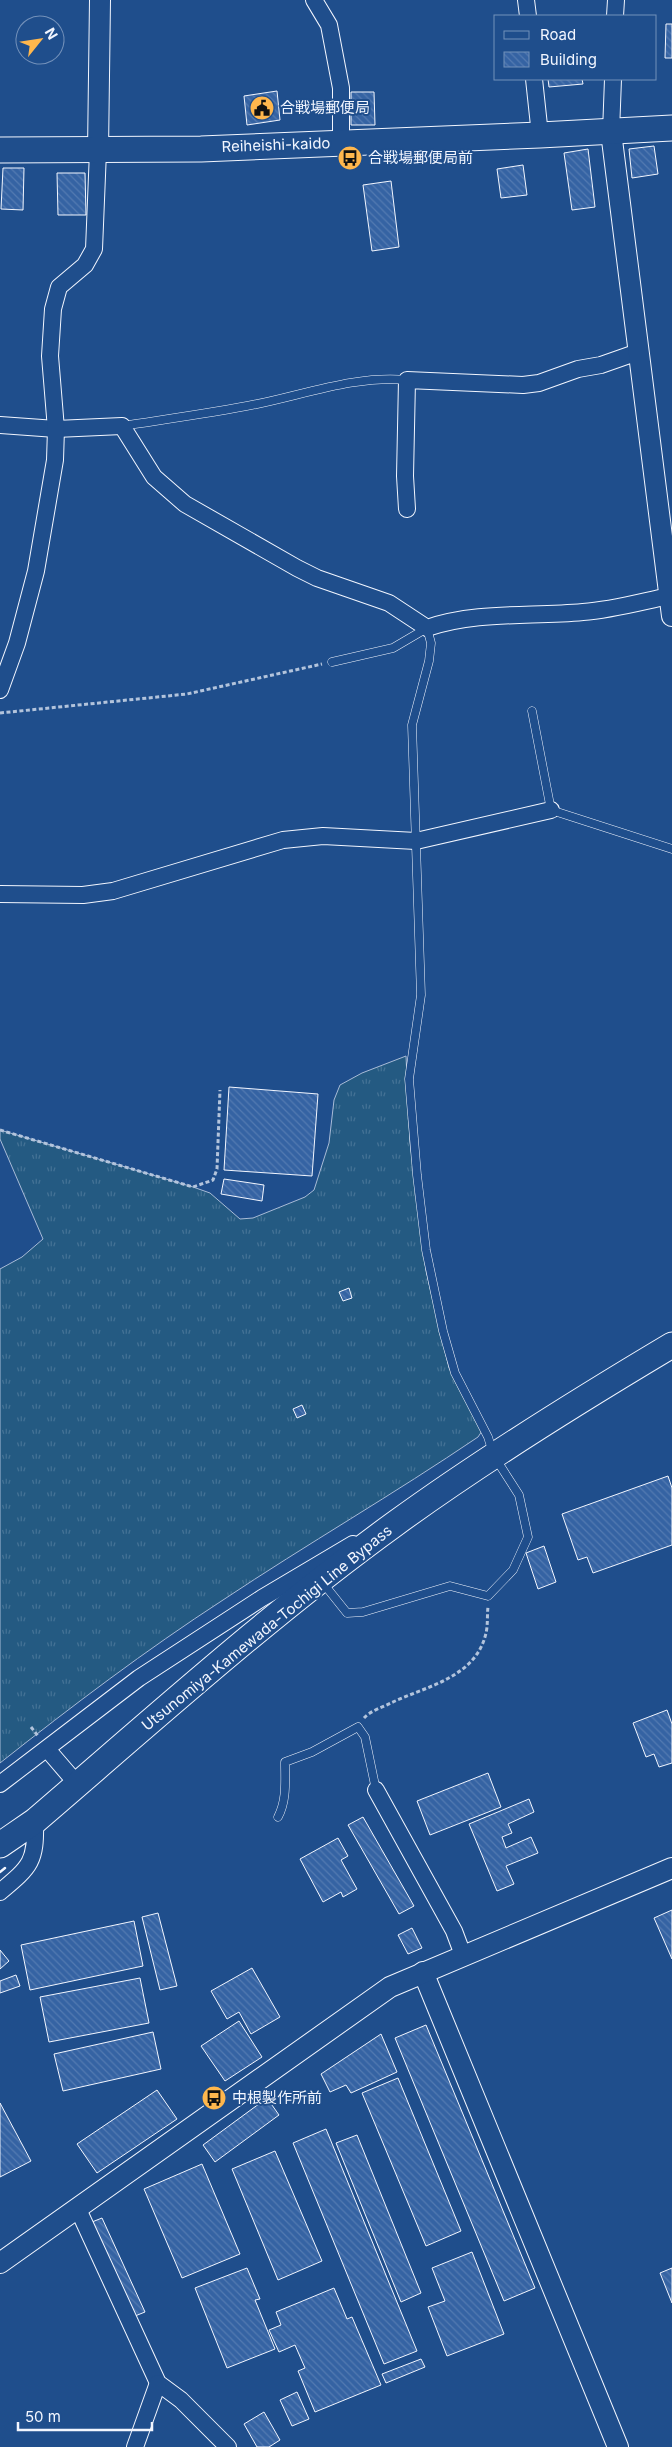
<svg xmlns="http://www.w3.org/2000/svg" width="672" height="2447" font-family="Inter,'Noto Sans JP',sans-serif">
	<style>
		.grass { fill: url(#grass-tufts); stroke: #a8bbd7 }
		.building { fill: url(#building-back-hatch); stroke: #f2f6ff }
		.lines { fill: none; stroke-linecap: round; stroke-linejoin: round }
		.service-casing { stroke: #f2f6ff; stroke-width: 9 }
		.minor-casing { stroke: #f2f6ff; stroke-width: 18 }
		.tertiary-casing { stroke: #f2f6ff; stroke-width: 22 }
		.primary-casing { stroke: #f2f6ff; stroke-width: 27 }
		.path { stroke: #b3c4dc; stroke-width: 3; stroke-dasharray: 4 2.5; stroke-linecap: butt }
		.service { stroke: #1f4e8c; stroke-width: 8 }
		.minor { stroke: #1f4e8c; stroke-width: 16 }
		.tertiary { stroke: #1f4e8c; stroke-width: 20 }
		.primary { stroke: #1f4e8c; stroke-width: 25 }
		.wall { stroke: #f2f6ff; stroke-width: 2.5 }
		.labels { text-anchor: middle; stroke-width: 4; stroke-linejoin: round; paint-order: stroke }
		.poi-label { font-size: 15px; fill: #f2f6ff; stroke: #1f4e8c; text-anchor: start }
		.street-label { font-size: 15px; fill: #f2f6ff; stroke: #1f4e8c }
	</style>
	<defs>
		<pattern id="grass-tufts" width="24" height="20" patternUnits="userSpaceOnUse" patternTransform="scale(1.25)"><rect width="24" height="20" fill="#245a82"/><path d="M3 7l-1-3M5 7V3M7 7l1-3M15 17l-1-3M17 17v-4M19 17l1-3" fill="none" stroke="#447295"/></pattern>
		<pattern id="building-back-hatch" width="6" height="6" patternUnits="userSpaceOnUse" patternTransform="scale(1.25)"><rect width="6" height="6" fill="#3563a3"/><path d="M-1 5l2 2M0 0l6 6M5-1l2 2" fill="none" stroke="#537ab1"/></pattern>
	</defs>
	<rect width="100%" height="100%" fill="#1f4e8c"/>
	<path class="grass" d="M 406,1056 L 410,1142 L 426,1271 L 449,1368 L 482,1431 L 478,1437 C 394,1494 307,1544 223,1600 C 146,1650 72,1706 0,1763 L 0,1269 L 22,1257 L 43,1239 L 0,1139 L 0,1130 L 193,1187 L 210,1193 L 240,1219 L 253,1218 L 305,1197 L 314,1190 L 329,1143 L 334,1100 L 340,1085 L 362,1073 Z"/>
	<g class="building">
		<polygon points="666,24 672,24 672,58 665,58"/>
		<polygon points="548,79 582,79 583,84 549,87"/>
		<polygon points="277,91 280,120 247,125 244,96"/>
		<polygon points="351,92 374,92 375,125 351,125"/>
		<polygon points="654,146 658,174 632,178 629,149"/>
		<polygon points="588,149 595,207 572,210 564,153"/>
		<polygon points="523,165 527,195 501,198 497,169"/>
		<polygon points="3,168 24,168 23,210 1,209"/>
		<polygon points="57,173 85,173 86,215 58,215"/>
		<polygon points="391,181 399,247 372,251 363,185"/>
		<polygon points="229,1087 318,1094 312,1176 224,1170"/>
		<polygon points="224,1179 264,1185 262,1201 221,1194"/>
		<polygon points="349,1288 352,1298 343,1301 339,1292"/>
		<polygon points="302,1405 306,1414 297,1418 293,1409"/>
		<polygon points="668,1476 672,1488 672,1545 593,1573 587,1557 578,1560 562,1514"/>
		<polygon points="544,1546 556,1582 538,1589 526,1553"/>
		<polygon points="667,1710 672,1724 672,1763 659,1767 654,1754 646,1757 633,1723"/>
		<polygon points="488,1773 501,1807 430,1835 417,1801"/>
		<polygon points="529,1799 534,1812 508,1824 512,1833 502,1837 506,1848 531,1837 538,1853 506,1866 514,1884 497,1891 469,1824"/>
		<polygon points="363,1817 414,1906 399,1914 348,1825"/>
		<polygon points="338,1838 348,1856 341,1860 357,1889 343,1897 341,1892 323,1902 300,1859"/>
		<polygon points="672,1910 672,1959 654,1918"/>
		<polygon points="158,1913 177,1986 160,1990 142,1917"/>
		<polygon points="134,1921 143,1966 30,1990 21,1945"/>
		<polygon points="412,1928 422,1948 408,1954 398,1935"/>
		<polygon points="0,1950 9,1961 0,1969"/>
		<polygon points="252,1968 280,2017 251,2034 239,2012 227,2019 211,1991"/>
		<polygon points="16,1975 20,1986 0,1993 0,1981"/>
		<polygon points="140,1978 149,2023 49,2042 40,1997"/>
		<polygon points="239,2021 262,2057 225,2081 201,2046"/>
		<polygon points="426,2025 535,2288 504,2301 395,2038"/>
		<polygon points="153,2032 161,2069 63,2091 54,2054"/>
		<polygon points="381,2034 397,2072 351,2093 346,2085 330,2092 321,2074"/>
		<polygon points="398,2078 461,2231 426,2246 362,2093"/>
		<polygon points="157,2090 177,2119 97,2173 77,2144"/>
		<polygon points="267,2098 279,2115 215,2162 203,2145"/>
		<polygon points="0,2103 31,2161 0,2177"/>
		<polygon points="326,2129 417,2351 384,2364 293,2143"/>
		<polygon points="357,2135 421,2293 401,2302 336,2143"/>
		<polygon points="275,2151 322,2261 278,2280 232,2169"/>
		<polygon points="202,2164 240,2254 182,2278 144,2189"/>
		<polygon points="102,2218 145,2312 135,2316 92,2222"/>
		<polygon points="472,2252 504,2334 447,2356 428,2307 445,2301 432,2268"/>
		<polygon points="247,2268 260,2299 255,2300 275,2349 227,2368 195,2288"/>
		<polygon points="672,2268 672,2303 660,2273"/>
		<polygon points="334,2288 347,2319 352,2317 381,2385 315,2412 298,2371 305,2368 295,2345 279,2352 269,2330 281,2325 276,2312"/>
		<polygon points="421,2359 425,2367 386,2383 382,2374"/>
		<polygon points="297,2392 309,2419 292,2426 280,2400"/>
		<polygon points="264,2412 280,2440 269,2447 257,2447 244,2424"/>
	</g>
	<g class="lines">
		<defs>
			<g id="service">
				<path d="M 122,426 C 167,419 213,413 257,404 C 306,394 357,375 407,380"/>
				<polyline points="532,711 551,810 672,849"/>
				<polyline points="323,1583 347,1613 363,1612 450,1586 488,1596 513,1570 528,1537 519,1495 494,1456 488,1437 455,1373 443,1331 426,1250 417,1175 409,1079 421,995 412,725 429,661 431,643 427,628 393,648 332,662"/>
				<path d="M 278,1817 C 287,1800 285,1781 285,1762 L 312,1752 L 358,1727 L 365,1737 L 376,1790"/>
			</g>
			<g id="minor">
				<polyline points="314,0 329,25 341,88 341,143"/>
				<polyline points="526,0 528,16"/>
				<polyline points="615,16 616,0"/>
				<polyline points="534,79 540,135"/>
				<polyline points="611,132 613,79"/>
				<path d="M 0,425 L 56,429 L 122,426 L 154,477 L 185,504 L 297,568 L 317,578 L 389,603 L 427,628 C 477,611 530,617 583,612 C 612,610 640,602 669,596"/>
				<polyline points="407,509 405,476 407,380 523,385 539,383 578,369 601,365 638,352"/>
				<polyline points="0,690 17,643 36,571 55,460 56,429 50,356 53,309 59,287 85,265 94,249 98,151"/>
				<polyline points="0,894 83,895 113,891 283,840 323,836 416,841 551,810"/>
				<polyline points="47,1749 78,1785"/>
				<polyline points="0,1784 139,1678 262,1598 353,1544"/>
				<polyline points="376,1790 454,1931 463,1955"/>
				<path d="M 0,1892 C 31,1866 36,1862 35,1821"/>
				<polyline points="77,2207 158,2383 181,2400 228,2447"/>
				<polyline points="135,2447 158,2383"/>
			</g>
			<g id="tertiary">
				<polyline points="611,132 672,616"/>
				<polyline points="98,151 100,0"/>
				<polyline points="423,1972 618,2447"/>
				<polyline points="0,2263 390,1987 672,1868"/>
			</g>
			<g id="primary">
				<polyline points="0,150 201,149 540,135 672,128"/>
				<path d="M 0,1845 L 35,1821 C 154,1719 270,1614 396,1523 C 484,1459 578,1401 672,1345"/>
			</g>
		</defs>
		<use href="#service" class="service-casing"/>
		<use href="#minor" class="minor-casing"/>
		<use href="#tertiary" class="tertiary-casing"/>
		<use href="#primary" class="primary-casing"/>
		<g class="path">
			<polyline points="0,713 187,694 322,664"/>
			<polyline points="0,1130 193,1187 213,1180 217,1169 220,1090"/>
			<path d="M 364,1718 C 370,1711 383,1707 391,1703 C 426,1686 476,1678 486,1633 C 488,1625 487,1615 488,1607"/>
			<polyline points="31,1727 38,1736"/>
		</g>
		<use href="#service" class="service"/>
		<use href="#minor" class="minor"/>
		<use href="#tertiary" class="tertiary"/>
		<use href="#primary" class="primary"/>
		<polyline class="wall" points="0,1872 5,1868"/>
	</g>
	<defs>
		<symbol id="civic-disc" viewBox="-11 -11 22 22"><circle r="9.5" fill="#ffb74d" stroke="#1f4e8c"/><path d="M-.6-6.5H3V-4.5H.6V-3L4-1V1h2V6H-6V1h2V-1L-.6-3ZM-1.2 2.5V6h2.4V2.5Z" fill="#111"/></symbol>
		<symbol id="bus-disc" viewBox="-11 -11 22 22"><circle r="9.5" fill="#ffb74d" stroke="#1f4e8c"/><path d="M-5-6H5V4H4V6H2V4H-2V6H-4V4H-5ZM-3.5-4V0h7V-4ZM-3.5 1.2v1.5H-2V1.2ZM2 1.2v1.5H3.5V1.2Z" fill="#111"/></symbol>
	</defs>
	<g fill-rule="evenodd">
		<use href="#civic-disc" x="248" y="94" width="28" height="28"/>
		<use href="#bus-disc" x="336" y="144" width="28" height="28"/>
		<use href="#bus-disc" x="200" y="2084" width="28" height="28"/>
	</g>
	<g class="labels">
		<g class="poi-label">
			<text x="280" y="113">合戦場郵便局</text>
			<text x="368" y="163">合戦場郵便局前</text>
			<text x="232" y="2103">中根製作所前</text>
		</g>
		<g class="street-label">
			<text transform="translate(276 145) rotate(-2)" y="5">Reiheishi-kaido</text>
			<text transform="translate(267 1628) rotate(-39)" y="5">Utsunomiya-Kamewada-Tochigi Line Bypass</text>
		</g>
	</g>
	<rect x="494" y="15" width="162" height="65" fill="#1f4e8c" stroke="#7391ba"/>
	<rect x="504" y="31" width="25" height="8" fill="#1f4e8c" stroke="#7391ba"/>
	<text x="540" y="40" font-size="15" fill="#f2f6ff">Road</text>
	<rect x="504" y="52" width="25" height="15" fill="url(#building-back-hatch)" stroke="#7391ba"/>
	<text x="540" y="65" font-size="15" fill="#f2f6ff">Building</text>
	<g transform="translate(40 40) rotate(60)"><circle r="24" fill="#1f4e8c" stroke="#7391ba"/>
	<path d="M0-4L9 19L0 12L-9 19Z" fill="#ffb74d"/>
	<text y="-8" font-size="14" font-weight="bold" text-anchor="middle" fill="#f2f6ff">N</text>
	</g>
	<path d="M18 2422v8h134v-8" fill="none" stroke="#f2f6ff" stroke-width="2.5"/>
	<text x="25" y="2422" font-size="15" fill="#f2f6ff" stroke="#1f4e8c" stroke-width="4" paint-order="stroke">50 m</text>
</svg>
